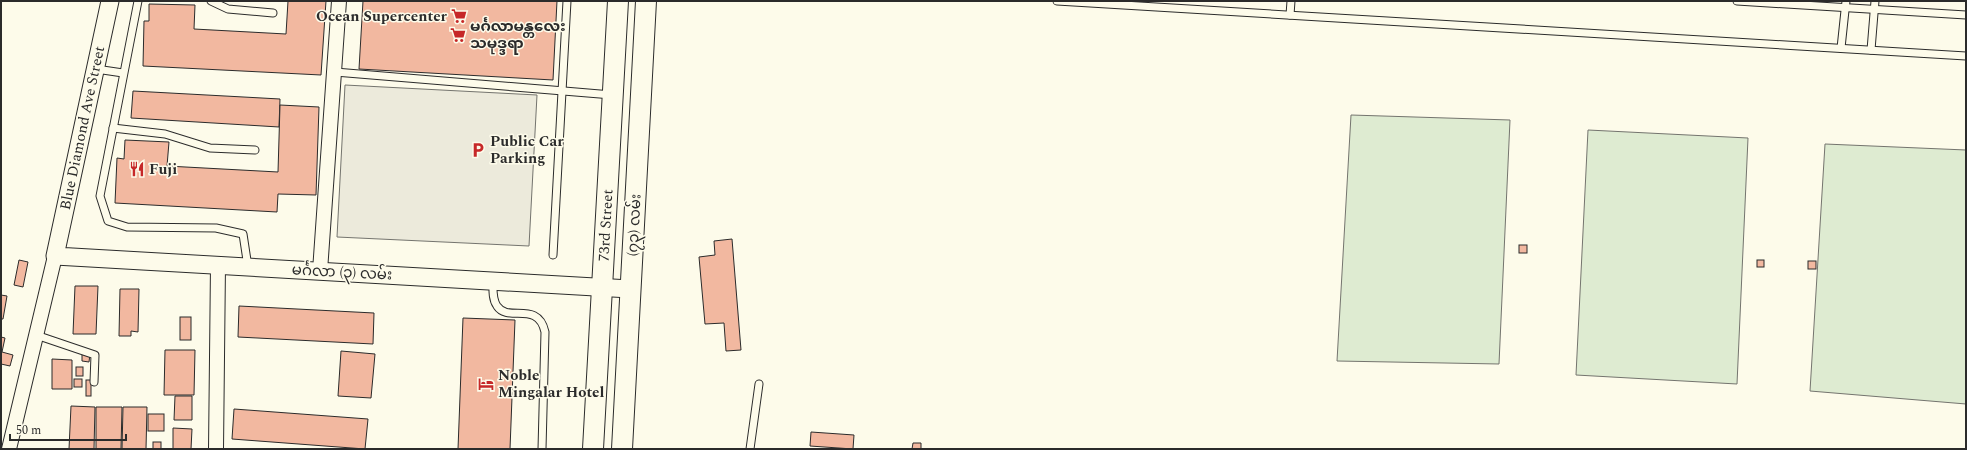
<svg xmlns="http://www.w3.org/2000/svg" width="1967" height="450" font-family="Spectral,'Noto Sans Myanmar',serif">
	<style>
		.green { fill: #deebd1; stroke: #74746e }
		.parking { fill: #eceadb; stroke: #74746e }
		.building { fill: #f2b8a0; stroke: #2b2b2b }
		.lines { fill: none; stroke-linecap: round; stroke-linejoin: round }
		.service-casing { stroke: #2b2b2b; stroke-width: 9 }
		.minor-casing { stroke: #2b2b2b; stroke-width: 16 }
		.tertiary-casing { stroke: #2b2b2b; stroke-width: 19 }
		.secondary-casing { stroke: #2b2b2b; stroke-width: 22 }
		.service { stroke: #fdfbea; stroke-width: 7 }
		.minor { stroke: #fdfbea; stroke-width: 14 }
		.tertiary { stroke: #fdfbea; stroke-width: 17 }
		.secondary { stroke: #fdfbea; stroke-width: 20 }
		.labels { text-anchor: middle; stroke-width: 3; stroke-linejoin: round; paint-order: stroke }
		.poi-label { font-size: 15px; font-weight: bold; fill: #2b2b2b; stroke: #fdfbea; text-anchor: start }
		.street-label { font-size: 15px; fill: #2b2b2b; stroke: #fdfbea }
	</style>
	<rect width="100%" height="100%" fill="#fdfbea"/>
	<g class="green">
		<polygon points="1351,115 1510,120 1499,364 1337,361"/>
		<polygon points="1588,130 1748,138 1737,384 1576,375"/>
		<polygon points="1825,144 1966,150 1966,404 1810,391"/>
	</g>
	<polygon class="parking" points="345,85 537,95 529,246 337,237"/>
	<g class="building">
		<polygon points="288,1 326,1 321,75 143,66 144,21 149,21 149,4 195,5 194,29 286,34"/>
		<polygon points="363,1 557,1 553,80 359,69"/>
		<polygon points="133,91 280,99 279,127 131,118"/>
		<polygon points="280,105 319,107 316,195 278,194 277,212 115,203 117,158 124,159 125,140 169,142 167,166 278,172"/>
		<polygon points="732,239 741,350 726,351 724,323 705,324 699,257 715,255 714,241"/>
		<rect x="1519" y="245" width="8" height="8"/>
		<polygon points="19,260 28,262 23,287 14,285"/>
		<rect x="1757" y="260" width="7" height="7"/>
		<rect x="1808" y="261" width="8" height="8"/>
		<polygon points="75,286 98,286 96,334 73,334"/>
		<polygon points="120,289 139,289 138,332 131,331 131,336 119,336"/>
		<polygon points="1,295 7,296 3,319 1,319"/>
		<polygon points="239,306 374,313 373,344 238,337"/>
		<rect x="180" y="317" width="11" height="23"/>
		<polygon points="463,318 515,320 510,449 458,449"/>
		<polygon points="1,337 5,338 2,352 13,355 10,366 1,364"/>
		<polygon points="165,350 195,350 194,395 164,395"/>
		<polygon points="341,351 375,354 371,398 338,396"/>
		<polygon points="82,354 90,354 89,362 82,361"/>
		<polygon points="52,359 72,360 72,389 52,389"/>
		<rect x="76" y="367" width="7" height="9"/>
		<rect x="74" y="379" width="8" height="8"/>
		<rect x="86" y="380" width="5" height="16"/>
		<polygon points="175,396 192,396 192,420 174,420"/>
		<polygon points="71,406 95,407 94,449 69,449"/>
		<polygon points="96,407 122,407 121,449 96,449"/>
		<polygon points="123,407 147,407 146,449 122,449"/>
		<polygon points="234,409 368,419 365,449 232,439"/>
		<rect x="148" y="414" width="16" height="17"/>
		<polygon points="173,428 192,429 191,449 173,449"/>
		<polygon points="811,432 854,435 853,449 810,446"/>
		<rect x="153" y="442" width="8" height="7"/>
		<polygon points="913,443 921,443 921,449 912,449"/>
	</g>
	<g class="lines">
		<defs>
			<g id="service">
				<polyline points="138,1 100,196 108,221 127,227 216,228 243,234 248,267"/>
				<polyline points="211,1 228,9 273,13"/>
				<polyline points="1057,1 1966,56"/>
				<polyline points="1737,1 1966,15"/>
				<polyline points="1290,15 1291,1"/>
				<polyline points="1841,48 1846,1"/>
				<polyline points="1871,50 1875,1"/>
				<polyline points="96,69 123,73"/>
				<polyline points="335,72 612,95"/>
				<polyline points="113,128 165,134 210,148 255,150"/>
				<polyline points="553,255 567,1"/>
				<path d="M 493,281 C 493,289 492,299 497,306 C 508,323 538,300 545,332 L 542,449"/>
				<polyline points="36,335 95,355 94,382"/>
				<polyline points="750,449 759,384"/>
			</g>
			<g id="minor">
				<polyline points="320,271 339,1"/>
				<polyline points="9,449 55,256"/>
				<polyline points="216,449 218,265"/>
			</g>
			<polyline id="tertiary" points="110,1 55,256 630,289"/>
			<g id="secondary">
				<path id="s1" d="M 593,449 L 618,1"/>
				<polyline points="622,449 646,1"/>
			</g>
		</defs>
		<use href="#service" class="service-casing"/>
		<use href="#minor" class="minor-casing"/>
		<use href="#tertiary" class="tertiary-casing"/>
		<use href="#secondary" class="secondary-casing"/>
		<use href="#service" class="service"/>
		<use href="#minor" class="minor"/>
		<use href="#tertiary" class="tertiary"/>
		<use href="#secondary" class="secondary"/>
	</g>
	<defs>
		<symbol id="supermarket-bare" viewBox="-9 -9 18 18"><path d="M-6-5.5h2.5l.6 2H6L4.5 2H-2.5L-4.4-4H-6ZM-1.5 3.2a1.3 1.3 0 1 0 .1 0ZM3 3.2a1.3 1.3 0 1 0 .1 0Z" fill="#c62828" stroke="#fdfbea" stroke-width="2.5" paint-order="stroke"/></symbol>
		<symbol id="parking-bare" viewBox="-9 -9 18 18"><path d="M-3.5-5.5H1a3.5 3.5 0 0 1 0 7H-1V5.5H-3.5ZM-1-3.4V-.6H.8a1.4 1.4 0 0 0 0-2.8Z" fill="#c62828" stroke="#fdfbea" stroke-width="2.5" paint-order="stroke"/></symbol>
		<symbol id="restaurant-bare" viewBox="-9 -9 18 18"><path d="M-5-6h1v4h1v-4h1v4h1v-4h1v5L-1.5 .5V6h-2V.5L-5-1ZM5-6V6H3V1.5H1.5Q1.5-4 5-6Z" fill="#c62828" stroke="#fdfbea" stroke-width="2.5" paint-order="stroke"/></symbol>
		<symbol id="hotel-bare" viewBox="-9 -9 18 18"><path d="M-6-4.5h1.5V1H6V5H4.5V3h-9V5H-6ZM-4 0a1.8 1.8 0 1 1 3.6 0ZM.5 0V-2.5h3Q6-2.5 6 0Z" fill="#c62828" stroke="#fdfbea" stroke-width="2.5" paint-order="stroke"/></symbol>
	</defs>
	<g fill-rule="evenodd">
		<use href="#supermarket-bare" x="448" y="5" width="22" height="22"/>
		<use href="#supermarket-bare" x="447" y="24" width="22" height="22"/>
		<use href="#parking-bare" x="467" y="139" width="22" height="22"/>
		<use href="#restaurant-bare" x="126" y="158" width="22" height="22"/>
		<use href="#hotel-bare" x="475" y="373" width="22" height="22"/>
	</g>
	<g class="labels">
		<g class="poi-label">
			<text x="447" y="21" text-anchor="end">Ocean Supercenter</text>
			<text x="470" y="31">မင်္ဂလာမန္တလေး<tspan x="470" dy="17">သမုဒ္ဒရာ</tspan></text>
			<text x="490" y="146">Public Car<tspan x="490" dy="17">Parking</tspan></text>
			<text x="149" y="174">Fuji</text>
			<text x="498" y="380">Noble<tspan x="498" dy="17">Mingalar Hotel</tspan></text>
		</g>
		<g class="street-label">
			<text transform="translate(82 128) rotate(-78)" y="5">Blue Diamond Ave Street</text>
			<text dy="5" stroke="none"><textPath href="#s1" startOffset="224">73rd Street</textPath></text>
			<text transform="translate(634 225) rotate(-87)" y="5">(၇၃) လမ်း</text>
			<text transform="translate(342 272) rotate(3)" y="5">မင်္ဂလာ (၃) လမ်း</text>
		</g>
	</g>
	<rect width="1967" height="450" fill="none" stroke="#2b2b2b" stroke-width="4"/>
	<path d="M10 434v6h116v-6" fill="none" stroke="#2b2b2b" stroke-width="2"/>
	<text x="16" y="434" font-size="12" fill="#2b2b2b" stroke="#fdfbea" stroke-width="3" paint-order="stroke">50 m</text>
</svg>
